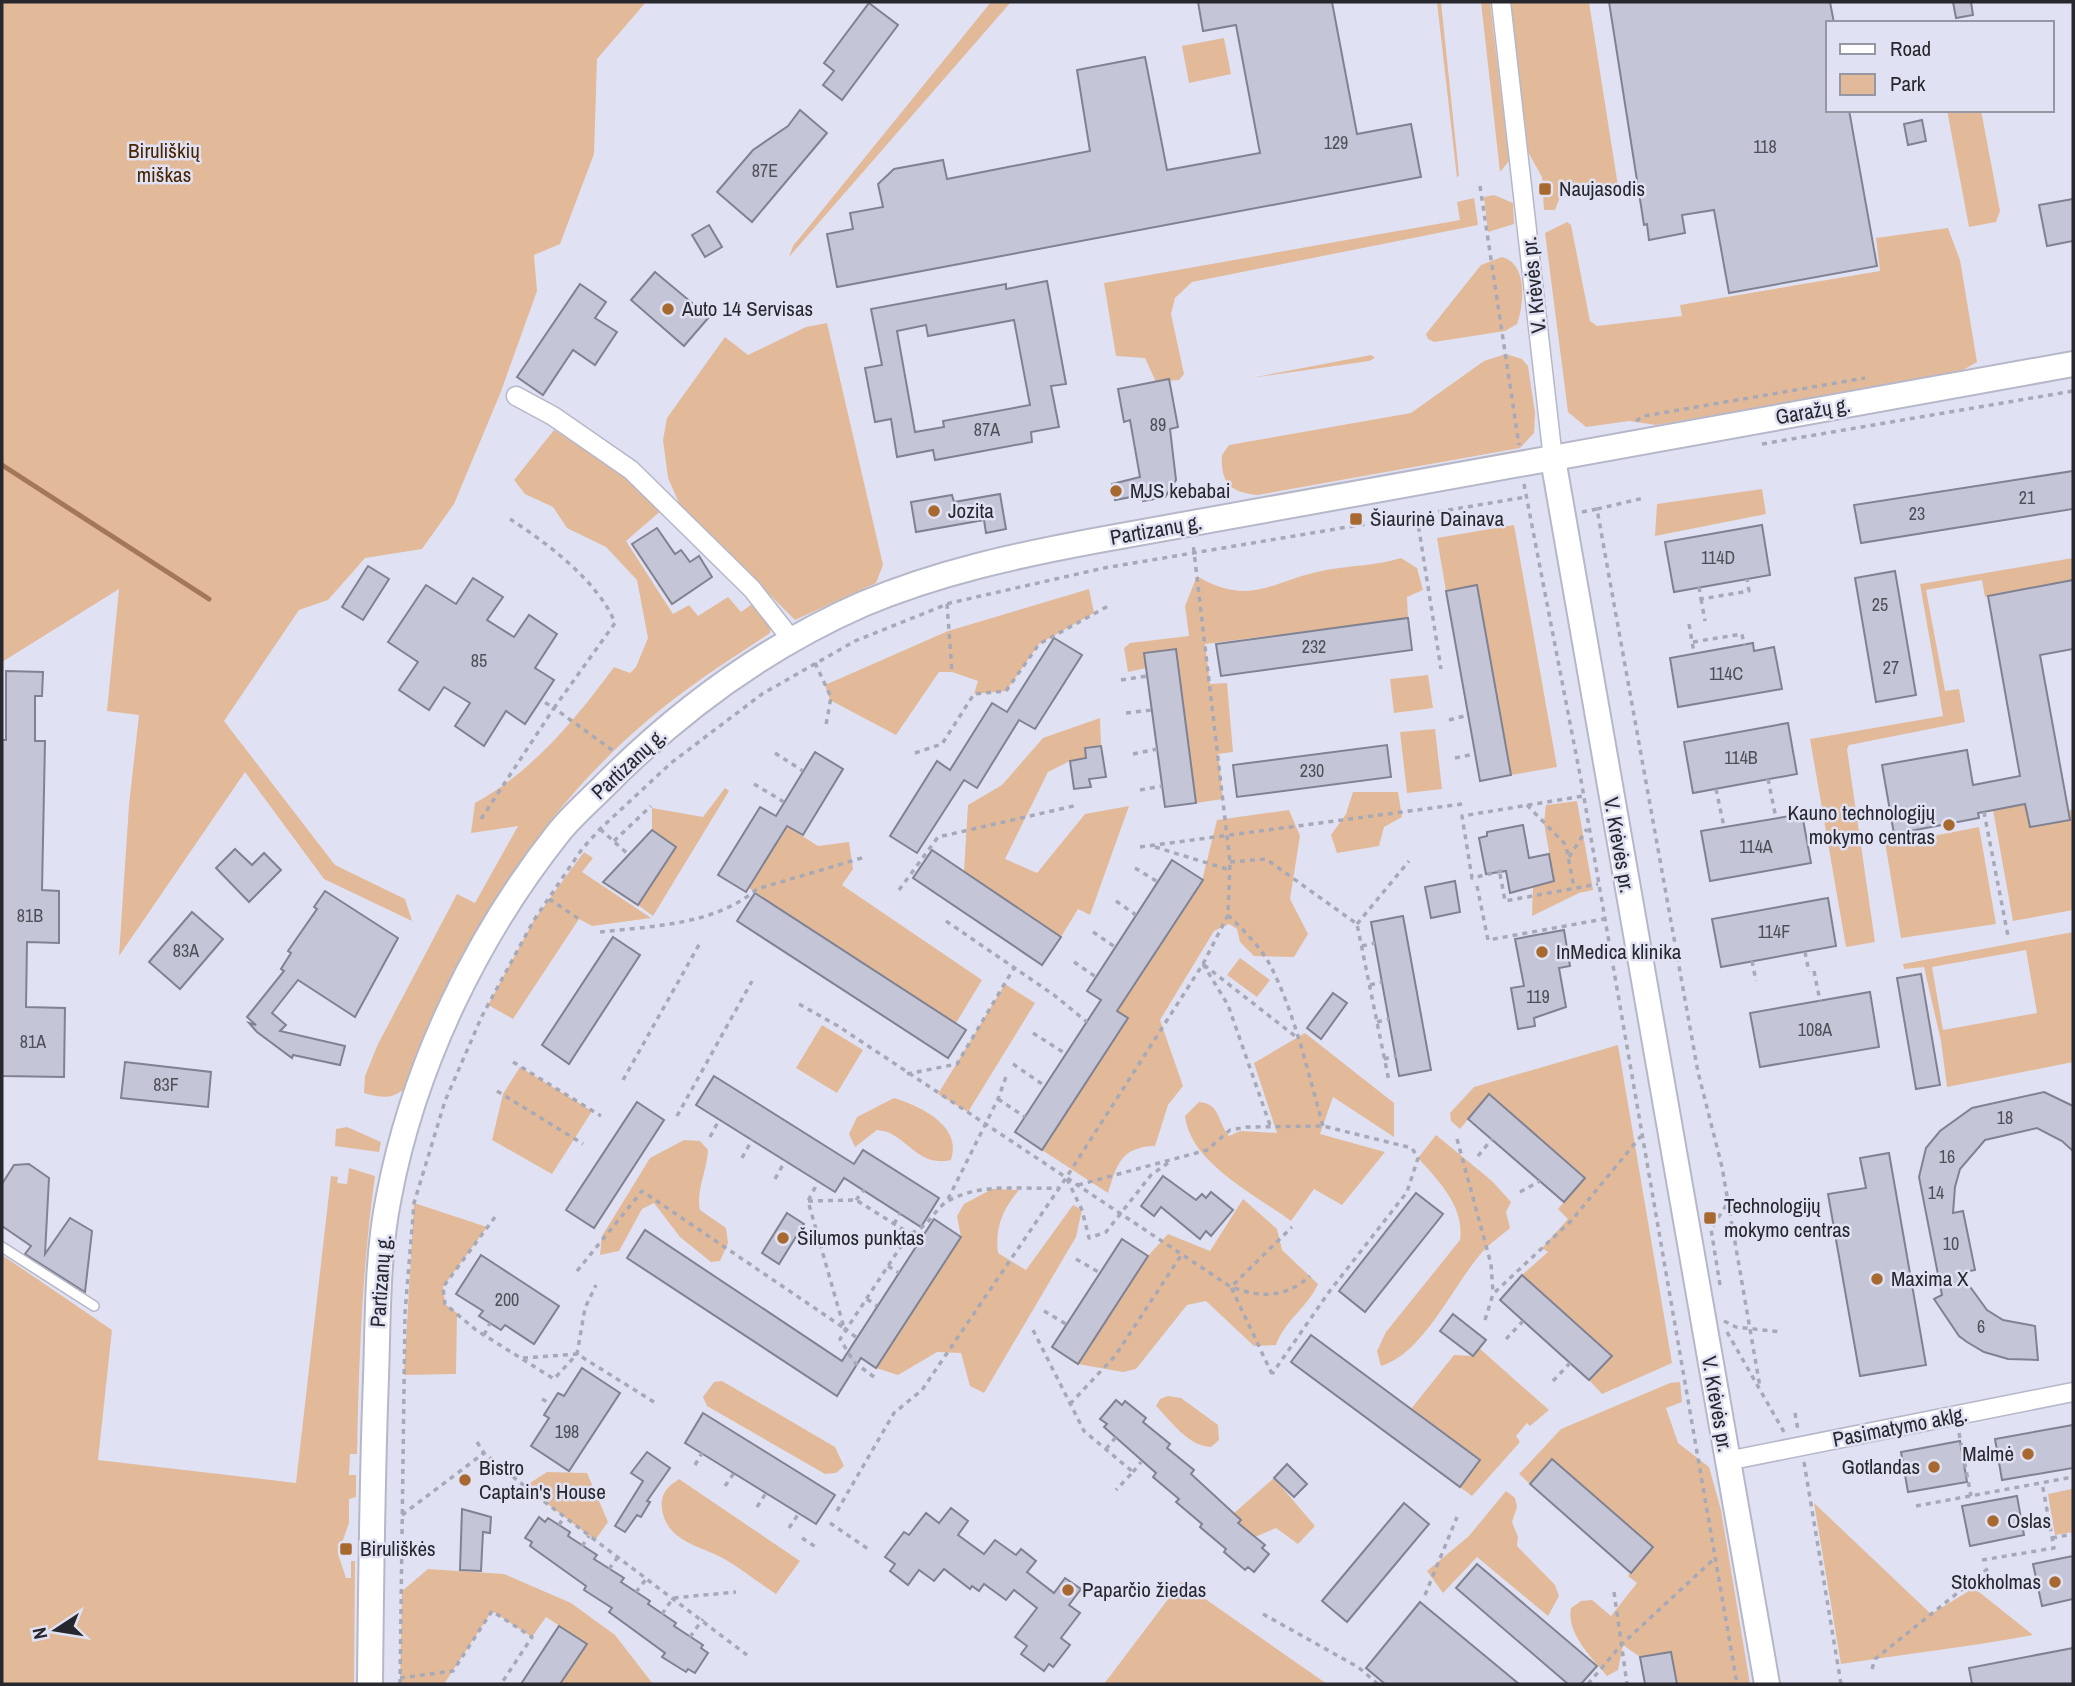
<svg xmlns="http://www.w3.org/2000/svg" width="2075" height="1686" font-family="'Archivo Narrow',sans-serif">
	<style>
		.green { fill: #e2ba9a; fill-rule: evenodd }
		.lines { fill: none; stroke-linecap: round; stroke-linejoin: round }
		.stream { stroke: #a27859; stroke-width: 5 }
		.building { fill: #c4c6d7; stroke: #808292; stroke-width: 2; fill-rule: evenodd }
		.lane-casing { stroke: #b6b7c8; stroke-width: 12 }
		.street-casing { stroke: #b6b7c8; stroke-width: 21 }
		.secondary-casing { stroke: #b6b7c8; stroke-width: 28 }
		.path { stroke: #a8a9b7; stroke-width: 3.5; stroke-dasharray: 5 5; stroke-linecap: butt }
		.lane { stroke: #fff; stroke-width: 9 }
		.street { stroke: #fff; stroke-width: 18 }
		.secondary { stroke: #fff; stroke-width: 24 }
		.poi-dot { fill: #a86930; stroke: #e0e2f3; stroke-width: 2.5 }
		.labels { text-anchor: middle; stroke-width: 5; stroke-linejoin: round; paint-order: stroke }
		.number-label { font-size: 18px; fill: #4e4f58 }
		.park-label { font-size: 21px; fill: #492400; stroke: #e0e2f3 }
		.poi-label { font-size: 21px; fill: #27272e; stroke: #e0e2f3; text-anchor: start }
		.street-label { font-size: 21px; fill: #27272e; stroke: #e0e2f3 }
	</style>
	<rect width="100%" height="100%" fill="#e0e2f3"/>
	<g class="green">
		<polygon points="2,2 646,2 597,59 594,154 560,244 534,255 537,291 500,394 454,504 422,549 365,558 328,600 299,610 224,721 335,865 405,899 412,921 324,879 245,772 119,956 129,805 139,715 107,711 119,589 2,662"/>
		<polygon points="991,2 1011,2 789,257 793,246"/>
		<polygon points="1437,2 1441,2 1459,175 1457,178"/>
		<polygon points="1481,2 1490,2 1509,161 1500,172"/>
		<polygon points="1510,2 1589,2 1618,186 1561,194 1555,210 1544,210 1542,177 1528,152"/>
		<polygon points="1224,38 1231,74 1189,83 1182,46"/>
		<polygon points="1947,110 1981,110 2000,211 1996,222 1969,227"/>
		<polygon points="1494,195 1513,203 1514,224 1488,232 1484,197"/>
		<polygon points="1474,198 1478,225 1192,282 1175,298 1171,314 1184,374 1179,380 1156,382 1145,358 1116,356 1104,283 1460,220 1457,202"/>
		<polygon points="1567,222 1571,225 1590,321 1597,326 1682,316 1680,305 1880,271 1876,238 1948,228 1960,260 1977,362 1956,374 1656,425 1629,421 1586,427 1568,412 1545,233"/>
		<path d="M 1502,257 C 1528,264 1524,304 1517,324 L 1505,331 L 1434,342 L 1428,339 L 1426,334 L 1481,265 Z"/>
		<polygon points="827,323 883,565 876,583 795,620 680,505 668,478 663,440 667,418 725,337 748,355 806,327"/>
		<path d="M 1506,354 L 1522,359 L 1528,366 L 1535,413 L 1534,433 L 1520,448 L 1258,495 C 1231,493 1220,483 1222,455 L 1229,445 L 1411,413 L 1484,361 Z"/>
		<polygon points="1371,355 1375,358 1369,361 1251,378"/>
		<path d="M 554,430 L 619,470 L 663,509 L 626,541 L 673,614 L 689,605 L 698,616 L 728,597 L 741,612 L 755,602 L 772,619 L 770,633 C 742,652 713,670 686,690 C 546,793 465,931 403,1090 C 390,1100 379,1097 364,1093 L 365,1076 L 378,1044 L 457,894 L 475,903 L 518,826 L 471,833 L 475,803 C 532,772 576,719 614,667 L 630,673 L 636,667 L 648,638 L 637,580 L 606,547 L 567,528 L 553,507 L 525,494 L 514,480 Z"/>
		<polygon points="1762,489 1766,514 1655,536 1657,504"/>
		<polygon points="1514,525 1557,767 1511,775 1477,586 1446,591 1437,538"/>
		<path d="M 1401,558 L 1417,568 L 1423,590 L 1407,597 L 1408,618 L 1205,644 L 1210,684 L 1227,683 L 1233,752 L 1218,754 L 1223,799 L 1196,803 L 1176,649 L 1145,653 L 1146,668 L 1128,672 L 1124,648 L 1130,643 L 1189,636 L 1185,606 L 1197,576 C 1250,608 1273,580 1326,570 C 1352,565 1376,566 1401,558 Z"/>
		<polygon points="2073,558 2073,580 1985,597 1982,580 1926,590 1945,691 1959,689 1965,722 1849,745 1847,749 1875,942 1846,947 1810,739 1943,716 1920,584"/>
		<polygon points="1089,589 1094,613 1039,644 1006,691 974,694 978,681 952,672 939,672 896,735 830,700 825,685 948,631"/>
		<polygon points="1428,675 1433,708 1394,713 1390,679"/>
		<polygon points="1100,718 1101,746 1085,748 1086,758 1070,761 1048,772 1005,859 1037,873 1085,814 1129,806 1090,915 1078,909 1061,937 964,872 968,805 1002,785 1043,738"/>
		<polygon points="1435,729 1442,789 1407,793 1400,732"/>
		<polygon points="725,788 729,791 653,916 638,905 676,847 652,830 652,808 703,817"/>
		<polygon points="1353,792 1398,792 1402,817 1384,827 1379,846 1337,853 1331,835 1346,814"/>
		<polygon points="1577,801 1593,890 1579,893 1532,916 1533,885 1554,880 1544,823 1546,805"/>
		<polygon points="2025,804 2030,827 2070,820 2069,810 2073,810 2073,910 2013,921 1993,810"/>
		<path d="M 1289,810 L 1300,836 L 1290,899 L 1308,934 L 1294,957 L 1254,956 L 1240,942 L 1237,929 L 1229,924 L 1214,931 L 1160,1020 L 1183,1086 L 1168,1105 L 1155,1146 C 1121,1147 1117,1164 1108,1193 L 1042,1150 L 1128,1018 L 1117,1011 L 1202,881 L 1217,820 Z"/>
		<polygon points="787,826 818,846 849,842 853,869 842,885 982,980 956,1023 749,888"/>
		<polygon points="1979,827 1996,924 1901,938 1884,836 1894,834 1897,843"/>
		<polygon points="584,852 593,858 582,872 651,918 592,926 579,919 513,1019 488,1005 534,920"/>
		<path d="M 2073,932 L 2073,1062 L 1947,1087 L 1941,1041 L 1924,967 L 1904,969 L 1903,964 ZM 2026,950 L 2037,1013 L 1943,1030 L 1932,967 Z"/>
		<polygon points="1240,958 1270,980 1257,997 1227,975"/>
		<polygon points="1005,984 1035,1003 968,1112 938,1094"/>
		<polygon points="822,1025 863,1050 837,1093 796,1068"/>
		<path d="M 1305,1033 L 1394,1103 L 1394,1137 L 1333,1097 L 1320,1134 L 1385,1152 L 1342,1205 L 1314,1189 L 1291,1221 C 1256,1195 1190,1163 1185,1116 L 1199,1102 C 1220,1103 1217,1121 1229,1136 L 1240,1131 L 1277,1133 L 1254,1063 Z"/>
		<polygon points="1618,1045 1672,1363 1602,1394 1589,1380 1611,1355 1522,1275 1548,1252 1542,1248 1568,1219 1558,1209 1585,1177 1489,1094 1460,1129 1451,1121 1450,1113 1474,1087"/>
		<polygon points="520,1067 592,1111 552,1174 492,1140 503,1094"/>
		<path d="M 894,1098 C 920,1106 963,1126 951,1160 C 915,1168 907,1132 877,1130 L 855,1147 L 849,1134 L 857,1117 Z"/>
		<polygon points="347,1127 381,1142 379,1152 335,1146 336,1129"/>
		<path d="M 1436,1135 L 1492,1181 L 1511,1202 L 1506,1212 L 1510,1228 C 1502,1235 1492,1242 1485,1249 C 1454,1282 1425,1353 1381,1366 L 1377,1351 L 1386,1332 L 1460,1240 C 1465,1207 1438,1180 1418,1158 Z"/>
		<path d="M 684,1140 L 700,1141 L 708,1150 C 707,1171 696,1190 700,1210 L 726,1228 L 728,1243 L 720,1261 L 711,1262 L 680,1237 L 654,1203 L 642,1209 L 619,1251 L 600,1255 L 602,1236 L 650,1158 Z"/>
		<path d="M 349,1168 L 375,1176 C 362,1269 359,1360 357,1454 L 350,1454 L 349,1475 L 356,1475 L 356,1497 L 349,1499 L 349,1523 L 338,1554 L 346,1578 L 351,1578 L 351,1561 L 355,1561 L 354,1684 L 2,1684 L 2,1255 L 112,1330 L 98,1460 L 296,1483 L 331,1176 L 338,1177 L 337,1183 L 347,1184 Z"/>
		<path d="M 992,1189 L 1019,1190 C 1002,1210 995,1228 998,1253 L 1026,1270 L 1073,1205 L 1082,1210 L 1076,1237 L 984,1393 L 970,1386 L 961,1353 L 937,1352 L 898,1375 L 876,1368 L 961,1237 L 957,1216 L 964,1204 Z"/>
		<path d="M 1243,1199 L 1277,1229 L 1282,1250 L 1318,1284 C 1307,1308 1285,1320 1276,1345 L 1254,1346 L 1206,1301 L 1187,1305 L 1136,1369 L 1123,1372 L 1078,1364 L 1148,1256 L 1168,1234 L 1210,1251 Z"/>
		<polygon points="414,1203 487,1227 443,1287 445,1304 457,1313 456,1374 404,1375"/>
		<polygon points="1479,1348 1549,1410 1530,1426 1527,1423 1516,1436 1520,1442 1472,1496 1460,1487 1480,1460 1411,1409 1454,1355 1473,1356"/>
		<polygon points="722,1381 835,1447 844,1466 836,1473 825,1474 707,1406 703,1397 714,1382"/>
		<path d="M 1680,1382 L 1682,1402 L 1666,1408 L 1678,1443 L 1709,1467 L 1721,1510 L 1750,1684 L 1677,1684 L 1671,1652 L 1640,1657 L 1623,1645 L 1618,1670 L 1607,1676 C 1591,1657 1566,1633 1571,1608 L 1581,1601 L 1592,1600 L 1611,1616 L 1637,1583 L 1628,1576 L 1653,1547 L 1552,1460 L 1530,1484 L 1519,1474 L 1561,1429 L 1670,1383 Z"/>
		<path d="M 1168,1396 L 1181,1398 L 1218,1425 L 1219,1440 L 1211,1447 C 1188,1446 1172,1422 1156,1406 L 1160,1399 Z"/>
		<polygon points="547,1472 587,1473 608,1522 595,1540 533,1493 530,1483"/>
		<polygon points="1274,1478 1315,1526 1298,1544 1276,1528 1255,1537 1238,1523 1241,1520 1233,1514"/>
		<path d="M 679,1479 L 800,1561 L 776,1594 C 759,1583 743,1570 726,1560 C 701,1545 667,1543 662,1509 C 660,1494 667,1487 679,1479 Z"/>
		<polygon points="2072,1489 2073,1532 2055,1535 2048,1494"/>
		<polygon points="1506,1491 1515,1498 1517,1507 1512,1522 1518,1537 1517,1546 1555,1585 1559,1596 1548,1616 1477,1557 1443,1593 1427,1571 1469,1536"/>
		<path d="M 1814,1503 L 1931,1614 L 1974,1588 L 2033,1635 C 1969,1647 1905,1654 1841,1664 Z"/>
		<polygon points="428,1569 504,1574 571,1603 615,1635 653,1684 560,1684 586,1643 546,1617 532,1637 492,1611 444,1684 400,1684 402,1591"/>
		<polygon points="1181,1582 1327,1684 1104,1684"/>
	</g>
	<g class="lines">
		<polyline class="stream" points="2,465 209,599"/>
	</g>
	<g class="building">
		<polygon points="1198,2 1332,2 1357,134 1411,124 1421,177 837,287 827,234 853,229 850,213 883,207 878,184 894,169 943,160 947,179 1090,151 1077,70 1145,57 1167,170 1260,153 1236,25 1203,31"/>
		<polygon points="1609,2 1830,2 1834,23 1828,23 1828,110 1849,110 1877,266 1729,293 1714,210 1682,215 1685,233 1649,240 1647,224 1644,225"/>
		<polygon points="1953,2 1971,2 1973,15 1956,18"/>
		<polygon points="869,3 898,25 842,100 823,85 834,71 824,63"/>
		<polygon points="800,110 827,133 752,222 717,192 753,150 788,126"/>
		<polygon points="1922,120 1926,141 1908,145 1904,124"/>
		<polygon points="2073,199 2073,241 2047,246 2039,205"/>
		<polygon points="709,225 722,247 705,257 692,235"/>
		<polygon points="655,272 709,317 684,346 631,300"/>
		<path d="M 1047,281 L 1066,384 L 1051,386 L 1059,427 L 1031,432 L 1032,442 L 935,460 L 933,450 L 897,457 L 891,419 L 875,422 L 865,368 L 882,365 L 871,309 L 1006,284 L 1006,289 ZM 1014,320 L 1030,405 L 943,421 L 944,427 L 915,432 L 897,331 L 926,325 L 928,336 Z"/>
		<polygon points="580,284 606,302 595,318 617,332 595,365 573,350 543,395 517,377"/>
		<polygon points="1169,379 1178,427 1170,429 1176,480 1165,497 1143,501 1142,495 1115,500 1112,484 1140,477 1130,420 1124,422 1118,389"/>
		<polygon points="2073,471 2073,509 1861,543 1854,505"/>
		<polygon points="1000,494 1006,529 986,533 984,520 916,532 911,502 952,495 954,502"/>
		<polygon points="1762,525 1770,575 1674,592 1665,542"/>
		<polygon points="657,528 675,554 681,550 690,562 699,556 712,577 672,604 632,544"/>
		<polygon points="368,566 389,579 363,620 342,607"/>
		<polygon points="1895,571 1916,695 1876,702 1855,578"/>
		<polygon points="473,578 503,597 487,620 514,637 529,615 557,634 535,668 554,680 525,724 506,711 484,746 455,726 470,703 444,687 429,710 399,690 418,662 388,642 426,585 456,604"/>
		<polygon points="2073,580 2073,649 2040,655 2070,820 2030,827 2025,804 1978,813 1979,818 1894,834 1882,765 1967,750 1973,785 2020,776 1988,596"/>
		<polygon points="1477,585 1511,775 1480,781 1446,591"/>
		<polygon points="1408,618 1412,650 1221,676 1216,644"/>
		<polygon points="1054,638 1082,655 1035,729 1019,720 977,788 964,780 917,853 890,836 937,761 950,770 992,703 1007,712"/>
		<polygon points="1753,643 1754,651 1774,647 1782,689 1678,707 1670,658"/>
		<polygon points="1176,649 1196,803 1165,807 1144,653"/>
		<polygon points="6,671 43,672 42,696 35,696 35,741 45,741 42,890 59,891 59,943 27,942 26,1007 65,1008 64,1077 2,1076 2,740 6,740"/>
		<polygon points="1788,723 1797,774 1693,793 1684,742"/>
		<polygon points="1387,745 1391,777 1237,797 1233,765"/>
		<polygon points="1101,746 1106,777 1089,779 1091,787 1074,789 1070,761 1086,758 1085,748"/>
		<polygon points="815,752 843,769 803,835 787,826 746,892 718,875 760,807 776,816"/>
		<polygon points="1802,814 1811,863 1710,881 1701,831"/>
		<polygon points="1523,825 1529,858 1549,854 1554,881 1510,893 1506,871 1486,874 1479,838 1487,836 1487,832"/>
		<polygon points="652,830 676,847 638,905 603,882"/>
		<polygon points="235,849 252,865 264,853 281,870 249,902 216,868"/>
		<polygon points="932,850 1061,937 1042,965 913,878"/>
		<polygon points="1172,860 1203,880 1117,1011 1128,1018 1042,1150 1015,1132 1101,1000 1087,991"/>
		<polygon points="1455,881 1460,912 1431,918 1425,887"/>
		<polygon points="325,891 398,938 355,1017 298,980 272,1013 286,1025 280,1031 345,1046 340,1065 293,1055 292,1058 257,1032 249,1023 256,1025 247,1017 284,971 281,969 291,953 288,951 317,909 314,907"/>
		<polygon points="755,893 966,1030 948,1058 737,921"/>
		<polygon points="1828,898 1836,946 1721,967 1712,919"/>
		<polygon points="192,912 223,939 180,989 149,962"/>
		<polygon points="1403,916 1431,1070 1399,1076 1371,922"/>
		<polygon points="1564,930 1570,966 1559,968 1566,1007 1534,1018 1535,1026 1518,1029 1511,988 1524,986 1515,939"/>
		<polygon points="613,937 640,955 569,1064 542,1045"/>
		<polygon points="1921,974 1940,1085 1916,1089 1897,978"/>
		<polygon points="1870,992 1879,1047 1760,1067 1750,1013"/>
		<polygon points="1333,993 1347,1003 1321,1039 1307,1028"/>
		<polygon points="125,1062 211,1072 208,1107 121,1098"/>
		<polygon points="714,1076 854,1164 863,1150 939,1198 921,1227 844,1178 835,1192 696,1105"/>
		<polygon points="2044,1092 2073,1106 2073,1151 2062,1141 2037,1128 1985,1140 1960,1169 1955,1187 1953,1213 1963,1211 1975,1270 1960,1273 1987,1310 2003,1320 2035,1326 2038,1360 2008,1359 1984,1352 1967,1342 1959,1336 1934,1299 1942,1295 1919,1177 1926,1148 1940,1131 1972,1108"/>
		<polygon points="1489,1094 1585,1178 1564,1202 1468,1119"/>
		<polygon points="637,1102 664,1120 594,1228 566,1210"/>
		<polygon points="1889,1153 1926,1365 1860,1376 1828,1194 1866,1188 1860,1158"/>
		<polygon points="29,1164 49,1178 45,1254 70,1218 92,1231 85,1292 25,1254 31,1246 2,1226 2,1184 14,1165"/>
		<polygon points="1163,1176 1196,1200 1202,1194 1206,1198 1211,1192 1233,1210 1211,1236 1206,1231 1200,1239 1161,1207 1154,1216 1141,1206"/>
		<polygon points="1416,1193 1443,1214 1365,1312 1339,1291"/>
		<polygon points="787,1213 804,1224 779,1264 762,1253"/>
		<polygon points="934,1219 961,1237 876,1368 861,1358 837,1396 627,1258 645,1230 842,1361"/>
		<polygon points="1122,1239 1148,1256 1078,1364 1052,1347"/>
		<polygon points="481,1255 559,1306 534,1344 505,1325 501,1330 479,1316 483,1311 456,1294"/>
		<polygon points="1522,1275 1612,1356 1589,1380 1500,1300"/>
		<polygon points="1453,1314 1486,1340 1473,1356 1440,1331"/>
		<polygon points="1311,1335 1480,1460 1460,1487 1291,1362"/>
		<polygon points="582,1368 620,1393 569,1471 531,1446 549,1418 544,1415 558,1393 564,1396"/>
		<polygon points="1116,1400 1122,1405 1125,1401 1146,1418 1143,1422 1170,1444 1167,1448 1194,1470 1191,1474 1241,1520 1238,1523 1265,1545 1262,1548 1269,1554 1254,1572 1248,1567 1245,1570 1224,1552 1226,1549 1200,1527 1202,1524 1176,1502 1179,1499 1153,1477 1156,1473 1104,1427 1107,1424 1100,1419"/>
		<polygon points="703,1413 835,1495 816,1524 685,1443"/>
		<polygon points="2073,1425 2073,1468 2002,1480 1995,1439"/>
		<polygon points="1960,1441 1967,1482 1908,1492 1901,1452"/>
		<polygon points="647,1452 670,1468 647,1501 650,1502 641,1517 637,1515 625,1532 615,1526 643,1481 631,1473"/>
		<polygon points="1552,1459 1653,1547 1631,1573 1530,1484"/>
		<polygon points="1287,1464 1307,1484 1294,1497 1274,1478"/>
		<polygon points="2017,1496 2024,1535 1970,1546 1962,1506"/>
		<polygon points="1404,1503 1429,1524 1347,1622 1322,1601"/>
		<polygon points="951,1508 968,1521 958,1535 984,1554 995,1540 1016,1555 1021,1549 1036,1561 1027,1572 1054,1593 1065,1578 1081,1589 1069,1605 1080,1613 1061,1638 1070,1645 1053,1667 1049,1664 1044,1671 1021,1654 1027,1646 1015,1637 1037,1608 1014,1590 1006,1600 984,1584 979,1591 972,1586 970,1589 944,1569 934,1581 919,1570 908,1585 890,1571 895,1564 885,1557 904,1532 909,1535 926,1513 939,1523"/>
		<polygon points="462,1509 491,1517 490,1533 483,1532 481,1571 460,1570"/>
		<polygon points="539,1517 545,1522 548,1518 570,1532 568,1536 597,1555 594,1559 624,1578 621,1582 650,1601 648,1604 676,1623 674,1626 703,1645 701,1648 708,1653 695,1673 688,1669 686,1672 662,1657 665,1653 609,1612 612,1608 584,1590 586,1586 530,1546 532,1542 525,1538"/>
		<polygon points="2073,1556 2073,1599 2042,1606 2033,1564"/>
		<polygon points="1477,1564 1597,1666 1581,1684 1568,1684 1456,1588"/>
		<polygon points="1420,1602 1519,1684 1385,1684 1366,1668"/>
		<polygon points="559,1626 587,1644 560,1684 521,1684"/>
		<polygon points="2073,1648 2073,1684 1972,1684 1969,1668"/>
		<polygon points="1671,1652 1677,1684 1645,1684 1640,1657"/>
	</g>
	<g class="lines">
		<defs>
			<polyline id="lane" points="2,1247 94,1306"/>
			<g id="street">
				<polyline points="1501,2 1553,459"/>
				<polyline points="516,396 553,416 631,470 752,589 792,640"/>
				<polyline points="1727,1461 2073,1392"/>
			</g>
			<g id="secondary">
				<polyline points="1553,459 1767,1684"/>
				<path d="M 370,1684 C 371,1582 372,1480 376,1378 C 378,1318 377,1255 389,1196 C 414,1065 477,935 559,832 C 572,816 588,802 602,788 C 677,712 765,647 863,604 C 939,572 1018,555 1099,540 L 2073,364"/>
			</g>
		</defs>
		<use href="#lane" class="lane-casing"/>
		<use href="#street" class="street-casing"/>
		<use href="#secondary" class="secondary-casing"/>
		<g class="path">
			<polyline points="1480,186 1519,445"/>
			<polyline points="1636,421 1644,416 1865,378"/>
			<polyline points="1762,444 2073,391"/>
			<polyline points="1524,484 1581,780 1737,1684"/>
			<polyline points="1597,509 1644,498"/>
			<polyline points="1582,512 1597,509 1698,1072 1722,1167 1760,1387"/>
			<polyline points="1417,517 1441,669"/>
			<path d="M 510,519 C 546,542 599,582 615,623 L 554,708 L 541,700"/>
			<polyline points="1699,587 1701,599 1749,591 1747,579"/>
			<polyline points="1701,599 1705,621"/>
			<polyline points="947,604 952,672"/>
			<polyline points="1689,624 1694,653"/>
			<polyline points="1693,642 1742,634 1744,645"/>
			<polyline points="815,663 831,697 826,725"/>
			<polyline points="1121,680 1147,676"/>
			<polyline points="1126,713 1152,710"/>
			<polyline points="1449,720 1468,715"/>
			<polyline points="775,753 803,771"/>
			<polyline points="915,753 942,744 974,694 1006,691 1039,644 1110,605"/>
			<polyline points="1133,754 1157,749"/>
			<polyline points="1455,758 1475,754"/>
			<polyline points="1768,779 1776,818"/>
			<polyline points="754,784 784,802"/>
			<polyline points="1716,789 1724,827"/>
			<polyline points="1140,790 1162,786"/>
			<polyline points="1527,805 1566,845 1574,888"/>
			<polyline points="1984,812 2008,936"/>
			<polyline points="481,819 554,708 612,750"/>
			<polyline points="600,829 629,855"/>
			<polyline points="614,841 651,806"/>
			<polyline points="1140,847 1462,804"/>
			<polyline points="1155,847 1230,870"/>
			<polyline points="1569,857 1587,829"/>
			<polyline points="1230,862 1266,859 1357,924 1389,1081"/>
			<polyline points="1135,868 1158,882"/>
			<polyline points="1502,871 1472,878 1462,816 1583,796"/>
			<polyline points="1500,874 1505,901 1598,884"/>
			<polyline points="1477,886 1488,940 1604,919"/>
			<polyline points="899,890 938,837 1078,805"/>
			<polyline points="549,899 579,919"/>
			<polyline points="1116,901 1136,915"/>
			<path d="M 1228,915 C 1243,930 1260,946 1270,965 C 1294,1010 1309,1076 1323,1126"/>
			<polyline points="946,921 1054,995 1087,1022"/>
			<polyline points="1357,924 1409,861"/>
			<path d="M 600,932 C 653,926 715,925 757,889 L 865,857"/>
			<polyline points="1093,932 1115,947"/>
			<polyline points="1362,946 1375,943"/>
			<polyline points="1805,952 1809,972"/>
			<polyline points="1752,961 1756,981"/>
			<polyline points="1074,962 1096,977"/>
			<polyline points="1203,964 1228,1005 1271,1128"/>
			<polyline points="1204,965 1295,1036"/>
			<polyline points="1814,971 1820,1001"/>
			<polyline points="1370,985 1382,982"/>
			<path d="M 799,1004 L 838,1026 L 1231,1287 C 1262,1298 1285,1298 1310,1276"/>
			<polyline points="1377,1022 1389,1019"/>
			<polyline points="1033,1033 1066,1054"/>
			<polyline points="1384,1059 1396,1056"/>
			<polyline points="513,1062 601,1116"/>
			<polyline points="1013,1064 1045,1086"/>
			<polyline points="907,1074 957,1064 1014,968"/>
			<polyline points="623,1080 700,943"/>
			<polyline points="497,1091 583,1144"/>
			<polyline points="998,1099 1025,1117"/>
			<polyline points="677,1116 752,981"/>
			<polyline points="710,1137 719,1120"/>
			<polyline points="1457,1139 1491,1264 1493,1293"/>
			<polyline points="1478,1156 1492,1139"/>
			<polyline points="742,1158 752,1140"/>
			<polyline points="775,1179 785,1161"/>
			<polyline points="1067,1179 1082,1210 1089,1238 1106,1232 1151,1175 1168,1163"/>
			<polyline points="1078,1185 1207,1150 1230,1130 1247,1127 1323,1126 1412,1148 1418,1158 1407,1192 1329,1292 1272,1374"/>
			<polyline points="1520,1192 1540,1181"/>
			<polyline points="948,1199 998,1099 1007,1074"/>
			<polyline points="856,1200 864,1190"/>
			<polyline points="808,1201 856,1200 920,1240"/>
			<polyline points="495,1217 443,1287 445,1304 476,1330 554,1379 577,1354 585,1308 596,1285"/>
			<polyline points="894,1224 900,1213"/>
			<polyline points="1076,1259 1100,1273"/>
			<polyline points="888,1266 899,1273"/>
			<polyline points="577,1271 642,1191 844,1328 808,1201 818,1182"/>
			<polyline points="1720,1285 1711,1229 1727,1204"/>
			<polyline points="867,1299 877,1306"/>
			<polyline points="1044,1311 1066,1324"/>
			<polyline points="1485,1320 1493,1294 1571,1221 1641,1136"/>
			<polyline points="1724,1321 1736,1327 1781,1332"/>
			<polyline points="844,1328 857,1338"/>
			<polyline points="1033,1330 1084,1431 1133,1472 1116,1490"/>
			<polyline points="1727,1332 1784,1432"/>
			<polyline points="484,1335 490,1323"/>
			<polyline points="1506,1339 1523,1321"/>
			<polyline points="523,1358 577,1354 654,1402"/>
			<polyline points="1272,1374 1231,1287 1292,1227"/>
			<path d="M 874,1377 L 854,1362 L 840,1339 L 909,1234 C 932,1226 933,1208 950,1200 C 985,1182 1021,1190 1058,1188"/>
			<polyline points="1553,1381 1570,1363"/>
			<polyline points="542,1399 551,1404"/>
			<polyline points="1070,1404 1115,1356 1182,1254"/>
			<polyline points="1795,1413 1798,1430"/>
			<polyline points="1959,1433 1971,1496"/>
			<polyline points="477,1442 484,1453 533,1493 747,1655"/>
			<polyline points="1106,1449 1116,1437"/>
			<polyline points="1804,1462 1841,1684"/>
			<polyline points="695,1465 702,1453"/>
			<polyline points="1133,1472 1141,1462"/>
			<polyline points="725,1486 734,1473"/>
			<polyline points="1916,1506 2073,1477"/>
			<polyline points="757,1507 766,1493"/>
			<polyline points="837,1511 894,1413 922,1390 1066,1178 1203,964 1228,915 1230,862 1193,543"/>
			<polyline points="402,1515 484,1453"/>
			<polyline points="830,1523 871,1551"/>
			<polyline points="559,1525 564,1517"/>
			<polyline points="789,1528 799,1513"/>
			<polyline points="802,1538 816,1547"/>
			<polyline points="2052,1538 2073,1534"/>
			<polyline points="582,1546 589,1536"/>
			<polyline points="1982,1560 2054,1548 2042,1483"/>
			<polyline points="609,1569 618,1557"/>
			<polyline points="636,1592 647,1578"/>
			<polyline points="1614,1592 1627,1684"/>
			<polyline points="1425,1595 1457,1517"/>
			<polyline points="662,1614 673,1598 736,1592"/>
			<polyline points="1263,1614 1358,1667 1378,1684"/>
			<polyline points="690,1637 703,1619"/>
			<polyline points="1872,1669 1875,1659 1990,1567"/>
			<polyline points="400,1678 453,1671 492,1611 532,1637 501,1684"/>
			<polyline points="400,1684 405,1313 414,1203 445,1101 482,1016 534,920 582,849 600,829 671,763 762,694 855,641 950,603 1104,568 1526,497"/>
			<polyline points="1588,1684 1622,1644 1715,1558"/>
		</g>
		<use href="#lane" class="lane"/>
		<use href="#street" class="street"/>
		<use href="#secondary" class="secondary"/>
	</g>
	<g class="poi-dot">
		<rect x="1538" y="182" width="14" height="14" rx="3.5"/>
		<circle cx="668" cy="309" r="7"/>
		<circle cx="1116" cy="491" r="7"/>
		<circle cx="934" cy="511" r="7"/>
		<rect x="1349" y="512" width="14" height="14" rx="3.5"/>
		<circle cx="1949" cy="825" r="7"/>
		<circle cx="1542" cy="952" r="7"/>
		<rect x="1703" y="1211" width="14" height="14" rx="3.5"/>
		<circle cx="783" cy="1238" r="7"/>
		<circle cx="1877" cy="1279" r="7"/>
		<circle cx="2028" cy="1454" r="7"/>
		<circle cx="1934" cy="1467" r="7"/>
		<circle cx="465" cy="1480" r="7"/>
		<circle cx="1993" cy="1521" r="7"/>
		<rect x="339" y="1542" width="14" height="14" rx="3.5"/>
		<circle cx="2055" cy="1582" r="7"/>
		<circle cx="1068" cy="1590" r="7"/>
	</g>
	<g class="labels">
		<g class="number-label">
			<text x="1336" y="149">129</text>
			<text x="1765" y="153">118</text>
			<text x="765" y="177">87E</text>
			<text x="1158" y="431">89</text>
			<text x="987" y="436">87A</text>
			<text x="2027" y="504">21</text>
			<text x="1917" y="520">23</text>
			<text x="1718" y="564">114D</text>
			<text x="1880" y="611">25</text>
			<text x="1314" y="653">232</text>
			<text x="479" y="667">85</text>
			<text x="1891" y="674">27</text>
			<text x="1726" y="680">114C</text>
			<text x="1741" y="764">114B</text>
			<text x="1312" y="777">230</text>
			<text x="1756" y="853">114A</text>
			<text x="30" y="922">81B</text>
			<text x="1774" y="938">114F</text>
			<text x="186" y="957">83A</text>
			<text x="1538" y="1003">119</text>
			<text x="1815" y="1036">108A</text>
			<text x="33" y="1048">81A</text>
			<text x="166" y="1091">83F</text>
			<text x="2005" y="1124">18</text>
			<text x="1947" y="1163">16</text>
			<text x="1936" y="1199">14</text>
			<text x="1951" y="1250">10</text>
			<text x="507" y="1306">200</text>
			<text x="1981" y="1333">6</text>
			<text x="567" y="1438">198</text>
		</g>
		<g class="park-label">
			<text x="164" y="158">Biruliškių<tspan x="164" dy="24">miškas</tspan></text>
		</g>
		<g class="poi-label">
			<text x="1559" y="196">Naujasodis</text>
			<text x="682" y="316">Auto 14 Servisas</text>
			<text x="1130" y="498">MJS kebabai</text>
			<text x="948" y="518">Jozita</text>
			<text x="1370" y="526">Šiaurinė Dainava</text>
			<text x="1935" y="820" text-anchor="end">Kauno technologijų<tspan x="1935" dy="24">mokymo centras</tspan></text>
			<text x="1556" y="959">InMedica klinika</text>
			<text x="1724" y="1213">Technologijų<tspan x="1724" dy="24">mokymo centras</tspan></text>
			<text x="797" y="1245">Šilumos punktas</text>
			<text x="1891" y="1286">Maxima X</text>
			<text x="2014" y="1461" text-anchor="end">Malmė</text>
			<text x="1920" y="1474" text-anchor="end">Gotlandas</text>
			<text x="479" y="1475">Bistro<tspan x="479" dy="24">Captain's House</tspan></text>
			<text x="2007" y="1528">Oslas</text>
			<text x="360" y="1556">Biruliškės</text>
			<text x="2041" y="1589" text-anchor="end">Stokholmas</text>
			<text x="1082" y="1597">Paparčio žiedas</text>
		</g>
		<g class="street-label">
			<text transform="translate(1534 285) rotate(-96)" y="7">V. Krėvės pr.</text>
			<text transform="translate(1813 411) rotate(-10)" y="7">Garažų g.</text>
			<text transform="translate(1156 530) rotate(-10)" y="7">Partizanų g.</text>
			<text transform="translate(629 764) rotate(-43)" y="7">Partizanų g.</text>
			<text transform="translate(1619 845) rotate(80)" y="7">V. Krėvės pr.</text>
			<text transform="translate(381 1281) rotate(-86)" y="7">Partizanų g.</text>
			<text transform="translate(1717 1404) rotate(80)" y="7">V. Krėvės pr.</text>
			<text transform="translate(1900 1427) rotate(-11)" y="7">Pasimatymo aklg.</text>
		</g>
	</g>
	<rect width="2075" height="1686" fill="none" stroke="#27272e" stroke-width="7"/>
	<rect x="1826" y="21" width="228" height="91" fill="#e0e2f3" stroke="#9697a4" stroke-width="2"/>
	<rect x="1840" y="44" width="35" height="10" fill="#ffffff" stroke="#9697a4" stroke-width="2"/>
	<text x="1890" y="56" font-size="21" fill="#27272e">Road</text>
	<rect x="1840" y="74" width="35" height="21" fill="#e2ba9a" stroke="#9697a4" stroke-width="2"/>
	<text x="1890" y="91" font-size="21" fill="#27272e">Park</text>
	<g transform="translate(56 1630) rotate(258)" stroke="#e0e2f3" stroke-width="5" paint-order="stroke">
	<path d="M0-5L12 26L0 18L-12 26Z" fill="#27272e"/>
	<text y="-10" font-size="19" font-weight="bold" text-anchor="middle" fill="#27272e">N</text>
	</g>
</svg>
